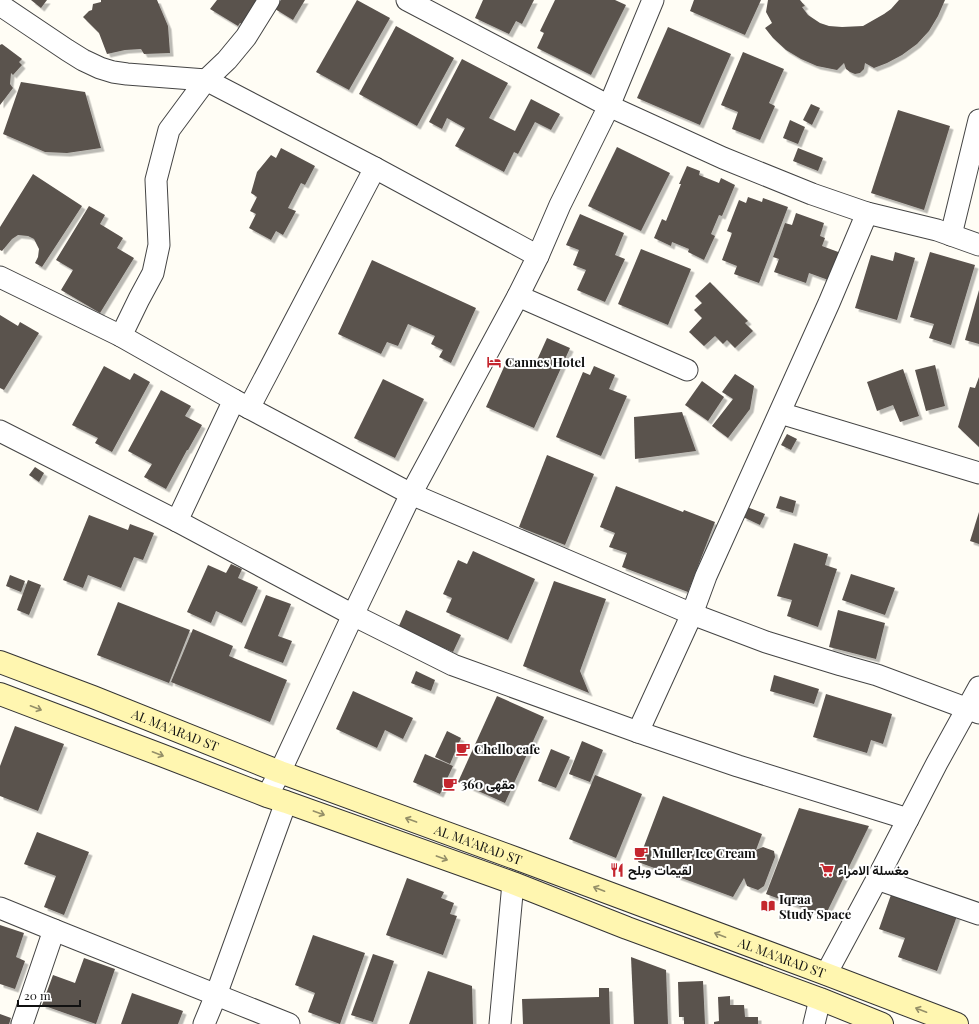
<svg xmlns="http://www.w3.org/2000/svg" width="979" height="1024" font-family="'Playfair Display',Vazirmatn,serif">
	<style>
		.building { fill: #5a524d; filter: url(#shadow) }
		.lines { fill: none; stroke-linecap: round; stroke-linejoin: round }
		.street-casing { stroke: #444; stroke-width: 23 }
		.secondary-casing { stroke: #333; stroke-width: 24 }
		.street { stroke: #fff; stroke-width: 21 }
		.secondary { stroke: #fff6b0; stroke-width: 22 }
		.oneway { stroke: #948f68 }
		.labels { text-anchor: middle; stroke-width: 4; stroke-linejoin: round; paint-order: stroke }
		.poi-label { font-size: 13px; font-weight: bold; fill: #111; stroke: #fff; text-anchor: start }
		.street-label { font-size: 13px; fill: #111; stroke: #fff }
	</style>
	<defs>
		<filter id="shadow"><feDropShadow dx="3.5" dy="3.5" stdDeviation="0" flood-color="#0004"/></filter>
	</defs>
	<rect width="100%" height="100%" fill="#fffdf5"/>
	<g class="building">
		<polygon points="31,0 47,0 41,8"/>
		<polygon points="101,0 157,0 168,26 170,53 144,54 141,49 125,50 107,54 99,33 83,17 89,11 92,10 93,4 101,2"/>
		<polygon points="217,0 261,0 251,17 247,15 243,24 240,23 238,26 210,9"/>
		<polygon points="281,0 305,0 293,20 275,9"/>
		<polygon points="357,0 390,18 349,90 316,72"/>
		<polygon points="483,0 534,0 522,24 516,21 509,34 475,18"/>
		<polygon points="555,0 615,0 626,5 591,75 537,48 544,33 540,31"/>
		<polygon points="694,0 761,0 745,35 690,11"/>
		<polygon points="768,0 800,0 805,6 802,7 808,15 820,23 829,26 842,27 863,26 884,14 891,9 899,0 945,0 938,16 929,31 917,44 902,55 887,63 874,68 865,63 864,69 860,73 855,74 850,72 846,69 844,63 837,70 817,66 801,59 786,50 773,38 765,28 772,23 766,12"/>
		<polygon points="396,26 454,58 417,126 359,94"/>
		<polygon points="668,27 731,54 700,125 637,98"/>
		<polygon points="2,44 22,59 19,62 22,65 13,75 11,73 10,84 13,88 0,105 0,45"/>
		<polygon points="743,52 784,69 769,103 775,106 760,140 732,129 738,112 721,105"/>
		<polygon points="462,59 508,83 489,118 515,131 531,99 560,114 551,130 535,122 518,154 514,152 504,172 455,146 465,128 447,118 442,129 429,122"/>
		<polygon points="21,82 85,92 101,148 67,153 45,152 3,134"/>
		<polygon points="811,104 820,108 812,125 803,120"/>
		<polygon points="898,110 950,126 924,210 871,193"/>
		<polygon points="790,120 805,127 798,144 783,138"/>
		<polygon points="617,147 670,173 641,231 588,206"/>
		<polygon points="281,148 315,166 305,185 301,183 288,208 296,211 283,235 276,231 271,240 249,228 256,214 250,211 257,197 251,193 257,172 271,155 276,158"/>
		<polygon points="798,148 823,158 818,171 793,161"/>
		<polygon points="687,166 700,171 699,175 719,183 721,178 735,185 722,216 719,215 711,234 715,236 704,260 688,252 689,249 672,242 671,246 654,238 662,219 666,221 681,184 679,184"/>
		<polygon points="33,174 82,206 42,267 35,263 38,257 39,249 34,239 28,236 18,235 12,239 2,251 0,250 0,227"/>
		<polygon points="748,197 762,202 763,198 788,207 759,283 734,274 737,266 722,260 732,233 727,231 739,200 746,203"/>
		<polygon points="89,206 105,215 100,224 123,238 117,248 134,258 100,313 61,290 73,270 56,260"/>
		<polygon points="796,213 824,223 820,236 825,238 822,246 841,253 831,281 809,273 806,283 774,272 779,259 773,257 785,223 792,225"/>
		<polygon points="580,214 624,233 615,255 625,259 605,302 577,290 586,270 573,265 579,250 566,245"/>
		<polygon points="641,249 691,269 668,325 618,304"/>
		<polygon points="895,252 915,258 897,320 855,308 871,255 893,261"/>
		<polygon points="930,252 975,265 951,345 929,338 934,324 910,317"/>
		<polygon points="372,260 476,308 451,363 439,357 443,350 431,344 435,336 408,324 398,346 387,342 381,354 338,334"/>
		<polygon points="710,282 748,321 745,323 753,331 735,348 727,340 723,344 715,336 704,346 689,332 702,318 694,310 702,303 695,296"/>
		<polygon points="979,290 979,344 965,340"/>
		<polygon points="0,315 18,326 20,322 39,333 4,390 0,388"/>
		<polygon points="547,338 570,348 534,428 486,407 508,358 533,369"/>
		<polygon points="935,365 945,406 926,411 915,370"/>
		<polygon points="104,366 130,380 134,373 150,382 112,452 95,443 98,438 72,425"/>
		<polygon points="594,366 615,375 609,389 627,396 601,456 556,437 583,372 590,375"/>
		<polygon points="903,369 919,416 900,422 893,405 877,411 867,382"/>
		<polygon points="735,374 754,386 750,409 728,438 712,426 733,399 722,392"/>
		<polygon points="979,377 979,447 958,427 970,387 975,388"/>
		<polygon points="383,379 424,399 395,458 354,438"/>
		<polygon points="702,381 724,397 708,421 685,405"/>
		<polygon points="161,390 191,406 185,416 202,425 188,450 187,450 166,489 144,477 152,464 128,451"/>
		<polygon points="682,412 696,451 635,459 634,417"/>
		<polygon points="787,434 797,439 791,450 781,445"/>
		<polygon points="547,455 594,474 565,545 519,527"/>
		<polygon points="35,467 44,473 39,482 29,475"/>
		<polygon points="616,486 683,512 684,510 715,522 688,592 622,567 627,553 609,547 615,533 600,527"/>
		<polygon points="780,496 796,501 793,513 776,508"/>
		<polygon points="747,507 765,514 760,525 743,517"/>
		<polygon points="979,512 979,544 970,541"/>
		<polygon points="89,515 128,530 130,524 154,533 143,560 134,557 121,588 88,575 83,588 63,580"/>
		<polygon points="794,543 828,554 825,565 837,569 818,627 787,616 792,600 777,596"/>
		<polygon points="473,551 535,579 508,640 446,612 452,598 443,594 458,560 467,564"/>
		<polygon points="231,564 242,569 238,578 258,587 242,623 216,611 211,623 187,612 208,565 226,573"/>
		<polygon points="851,574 895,588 885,615 842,600"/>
		<polygon points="10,575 25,581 21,592 6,586"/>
		<polygon points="28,580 41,585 29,615 17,610"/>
		<polygon points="554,581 606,599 580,671 589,693 523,666"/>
		<polygon points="266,595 291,604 278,636 292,641 283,663 244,648"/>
		<polygon points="118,602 190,630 169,683 97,655"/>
		<polygon points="406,610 461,635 453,652 398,628"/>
		<polygon points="838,610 885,623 876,659 829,647"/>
		<polygon points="193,629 233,646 229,656 287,680 270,722 171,682"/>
		<polygon points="416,671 435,680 431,691 411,683"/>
		<polygon points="774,675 819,689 814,704 770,691"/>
		<polygon points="353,691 413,718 403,739 385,730 377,748 336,729"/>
		<polygon points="826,694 892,714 883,744 871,740 867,753 813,737"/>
		<polygon points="497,696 544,717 505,803 458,782"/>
		<polygon points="15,726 64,744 38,811 0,796 0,766"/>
		<polygon points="447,731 461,738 450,764 435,757"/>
		<polygon points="582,741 603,750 590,782 569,774"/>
		<polygon points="551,749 570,757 556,788 538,781"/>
		<polygon points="425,754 453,766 440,794 413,782"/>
		<polygon points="595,775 642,794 616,858 569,839"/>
		<polygon points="663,796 762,834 756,850 763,847 774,851 775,857 764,886 758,890 747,886 744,878 733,897 638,862"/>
		<polygon points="799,808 869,826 825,916 766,894"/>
		<polygon points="37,832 89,852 64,915 44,907 56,876 24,864"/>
		<polygon points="407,878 444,892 441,898 454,903 450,914 457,916 443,955 386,935"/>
		<polygon points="892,892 957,916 937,971 898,957 905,938 879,929"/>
		<polygon points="0,925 24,933 16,957 25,961 15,989 0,984"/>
		<polygon points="313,935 365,953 340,1024 308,1012 315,993 295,985"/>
		<polygon points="373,954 394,961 373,1022 351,1015"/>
		<polygon points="631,957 666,970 668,1024 634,1024"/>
		<polygon points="84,958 115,969 96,1024 42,1005 53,975 75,983"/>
		<polygon points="428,971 472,986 473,1024 409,1024"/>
		<polygon points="703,981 705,1024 684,1024 684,1017 679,1017 678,982"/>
		<polygon points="599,988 609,988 610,1024 523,1024 522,999 599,997"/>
		<polygon points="132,993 183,1011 178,1024 121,1024"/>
		<polygon points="730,996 730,1005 744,1005 745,1017 758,1017 758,1024 714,1024 714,1022 719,1021 718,997"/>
		<polygon points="0,1014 11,1018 9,1024 0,1024"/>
	</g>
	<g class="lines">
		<defs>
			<g id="street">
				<polyline points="407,0 609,106 723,158 812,194 867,213 937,230 979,245"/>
				<polyline points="0,5 67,50 83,60 100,68 113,72 127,74 206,80 375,168 538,256"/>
				<polyline points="951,235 979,120"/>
				<polyline points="0,277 121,336 234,400 411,494 692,614 766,642 841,665 877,675 979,713"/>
				<polyline points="518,296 687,370"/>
				<polyline points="121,336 139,299 153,273 159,245 156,180 169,130 206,80 227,60 246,37 269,0"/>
				<polyline points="249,408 375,168"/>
				<polyline points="780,413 979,473"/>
				<polyline points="0,431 177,521 353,615 453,665 638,732 738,766 908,819"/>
				<polyline points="177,521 234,400"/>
				<polyline points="638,732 692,614 706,576 829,303 867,213"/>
				<polyline points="267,796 280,772 353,615 411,494 518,296 538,256 560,205 609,106 653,0"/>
				<polyline points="877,879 979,914"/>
				<polyline points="0,908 54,930 289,1024"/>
				<polyline points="826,974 877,879 937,763 979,687"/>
				<polyline points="22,1024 54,930"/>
				<polyline points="204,1024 216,995 286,802"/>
				<polyline points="500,1024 513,883"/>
				<polyline points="814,1024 820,999"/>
			</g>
			<g id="secondary">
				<path id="s1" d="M 0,662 L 93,697 L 280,772 L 515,858 L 826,974 L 957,1024"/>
				<polyline points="0,694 161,755 267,796 286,802 513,883 627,928 820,999 882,1024"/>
			</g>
		</defs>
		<use href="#street" class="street-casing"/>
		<use href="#secondary" class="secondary-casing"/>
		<use href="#street" class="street"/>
		<use href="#secondary" class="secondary"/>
	</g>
	<defs><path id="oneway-shaft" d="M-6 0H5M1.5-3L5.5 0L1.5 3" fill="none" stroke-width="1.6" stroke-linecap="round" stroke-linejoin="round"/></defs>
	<g class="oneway">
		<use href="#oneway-shaft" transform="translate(36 708) rotate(21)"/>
		<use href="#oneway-shaft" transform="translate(158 754) rotate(21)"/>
		<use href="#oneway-shaft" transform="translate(319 813) rotate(20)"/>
		<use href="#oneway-shaft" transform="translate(411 820) rotate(-160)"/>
		<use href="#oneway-shaft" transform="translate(442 858) rotate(20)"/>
		<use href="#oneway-shaft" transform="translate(599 889) rotate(-159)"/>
		<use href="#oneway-shaft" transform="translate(720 935) rotate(-159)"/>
		<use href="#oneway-shaft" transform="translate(921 1010) rotate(-159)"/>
	</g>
	<defs>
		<symbol id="hotel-bare" viewBox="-9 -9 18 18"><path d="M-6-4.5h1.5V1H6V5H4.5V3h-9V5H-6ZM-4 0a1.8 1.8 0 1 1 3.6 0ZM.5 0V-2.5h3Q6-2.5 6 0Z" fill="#c4262e" stroke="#fff" stroke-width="2.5" paint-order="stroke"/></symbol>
		<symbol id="cafe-bare" viewBox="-9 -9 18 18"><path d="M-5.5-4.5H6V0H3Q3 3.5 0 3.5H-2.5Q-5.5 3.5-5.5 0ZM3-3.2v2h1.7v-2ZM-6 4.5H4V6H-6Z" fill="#c4262e" stroke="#fff" stroke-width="2.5" paint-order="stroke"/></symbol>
		<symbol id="restaurant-bare" viewBox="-9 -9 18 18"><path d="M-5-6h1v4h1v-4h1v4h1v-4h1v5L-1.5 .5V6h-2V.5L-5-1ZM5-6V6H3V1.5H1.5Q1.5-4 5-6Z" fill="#c4262e" stroke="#fff" stroke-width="2.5" paint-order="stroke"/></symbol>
		<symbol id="supermarket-bare" viewBox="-9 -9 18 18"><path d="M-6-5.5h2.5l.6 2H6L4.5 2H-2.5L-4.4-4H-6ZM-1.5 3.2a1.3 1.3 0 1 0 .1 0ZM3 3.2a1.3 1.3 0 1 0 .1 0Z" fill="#c4262e" stroke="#fff" stroke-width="2.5" paint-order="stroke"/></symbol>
		<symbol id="library-bare" viewBox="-9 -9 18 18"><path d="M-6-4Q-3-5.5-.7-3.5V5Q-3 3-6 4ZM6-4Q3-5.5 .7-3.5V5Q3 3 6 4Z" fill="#c4262e" stroke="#fff" stroke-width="2.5" paint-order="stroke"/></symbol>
	</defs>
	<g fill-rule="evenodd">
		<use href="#hotel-bare" x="484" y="352" width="20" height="20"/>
		<use href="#cafe-bare" x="453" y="739" width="20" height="20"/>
		<use href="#cafe-bare" x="440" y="774" width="20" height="20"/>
		<use href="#cafe-bare" x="631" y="843" width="20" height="20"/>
		<use href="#restaurant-bare" x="607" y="860" width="20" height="20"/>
		<use href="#supermarket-bare" x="817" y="860" width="20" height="20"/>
		<use href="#library-bare" x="758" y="896" width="20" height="20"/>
	</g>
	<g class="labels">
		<g class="poi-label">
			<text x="505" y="367">Cannes Hotel</text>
			<text x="474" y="754">Chello cafe</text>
			<text x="461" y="789">مقهى 360</text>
			<text x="652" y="858">Muller Ice Cream</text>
			<text x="628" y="875">لقيمات وبلح</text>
			<text x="838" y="875">مغسلة الامراء</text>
			<text x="779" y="904">Iqraa<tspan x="779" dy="15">Study Space</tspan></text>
		</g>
		<g class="street-label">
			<text dy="5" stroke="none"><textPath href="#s1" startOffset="188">AL MA'ARAD ST</textPath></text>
			<text dy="5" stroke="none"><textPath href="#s1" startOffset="512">AL MA'ARAD ST</textPath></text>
			<text dy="5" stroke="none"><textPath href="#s1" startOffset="836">AL MA'ARAD ST</textPath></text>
		</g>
	</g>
	<path d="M18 1000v6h62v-6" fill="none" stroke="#111111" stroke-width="2"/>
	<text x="24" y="1000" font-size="12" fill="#111111" stroke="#ffffff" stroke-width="3" paint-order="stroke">20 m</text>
</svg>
